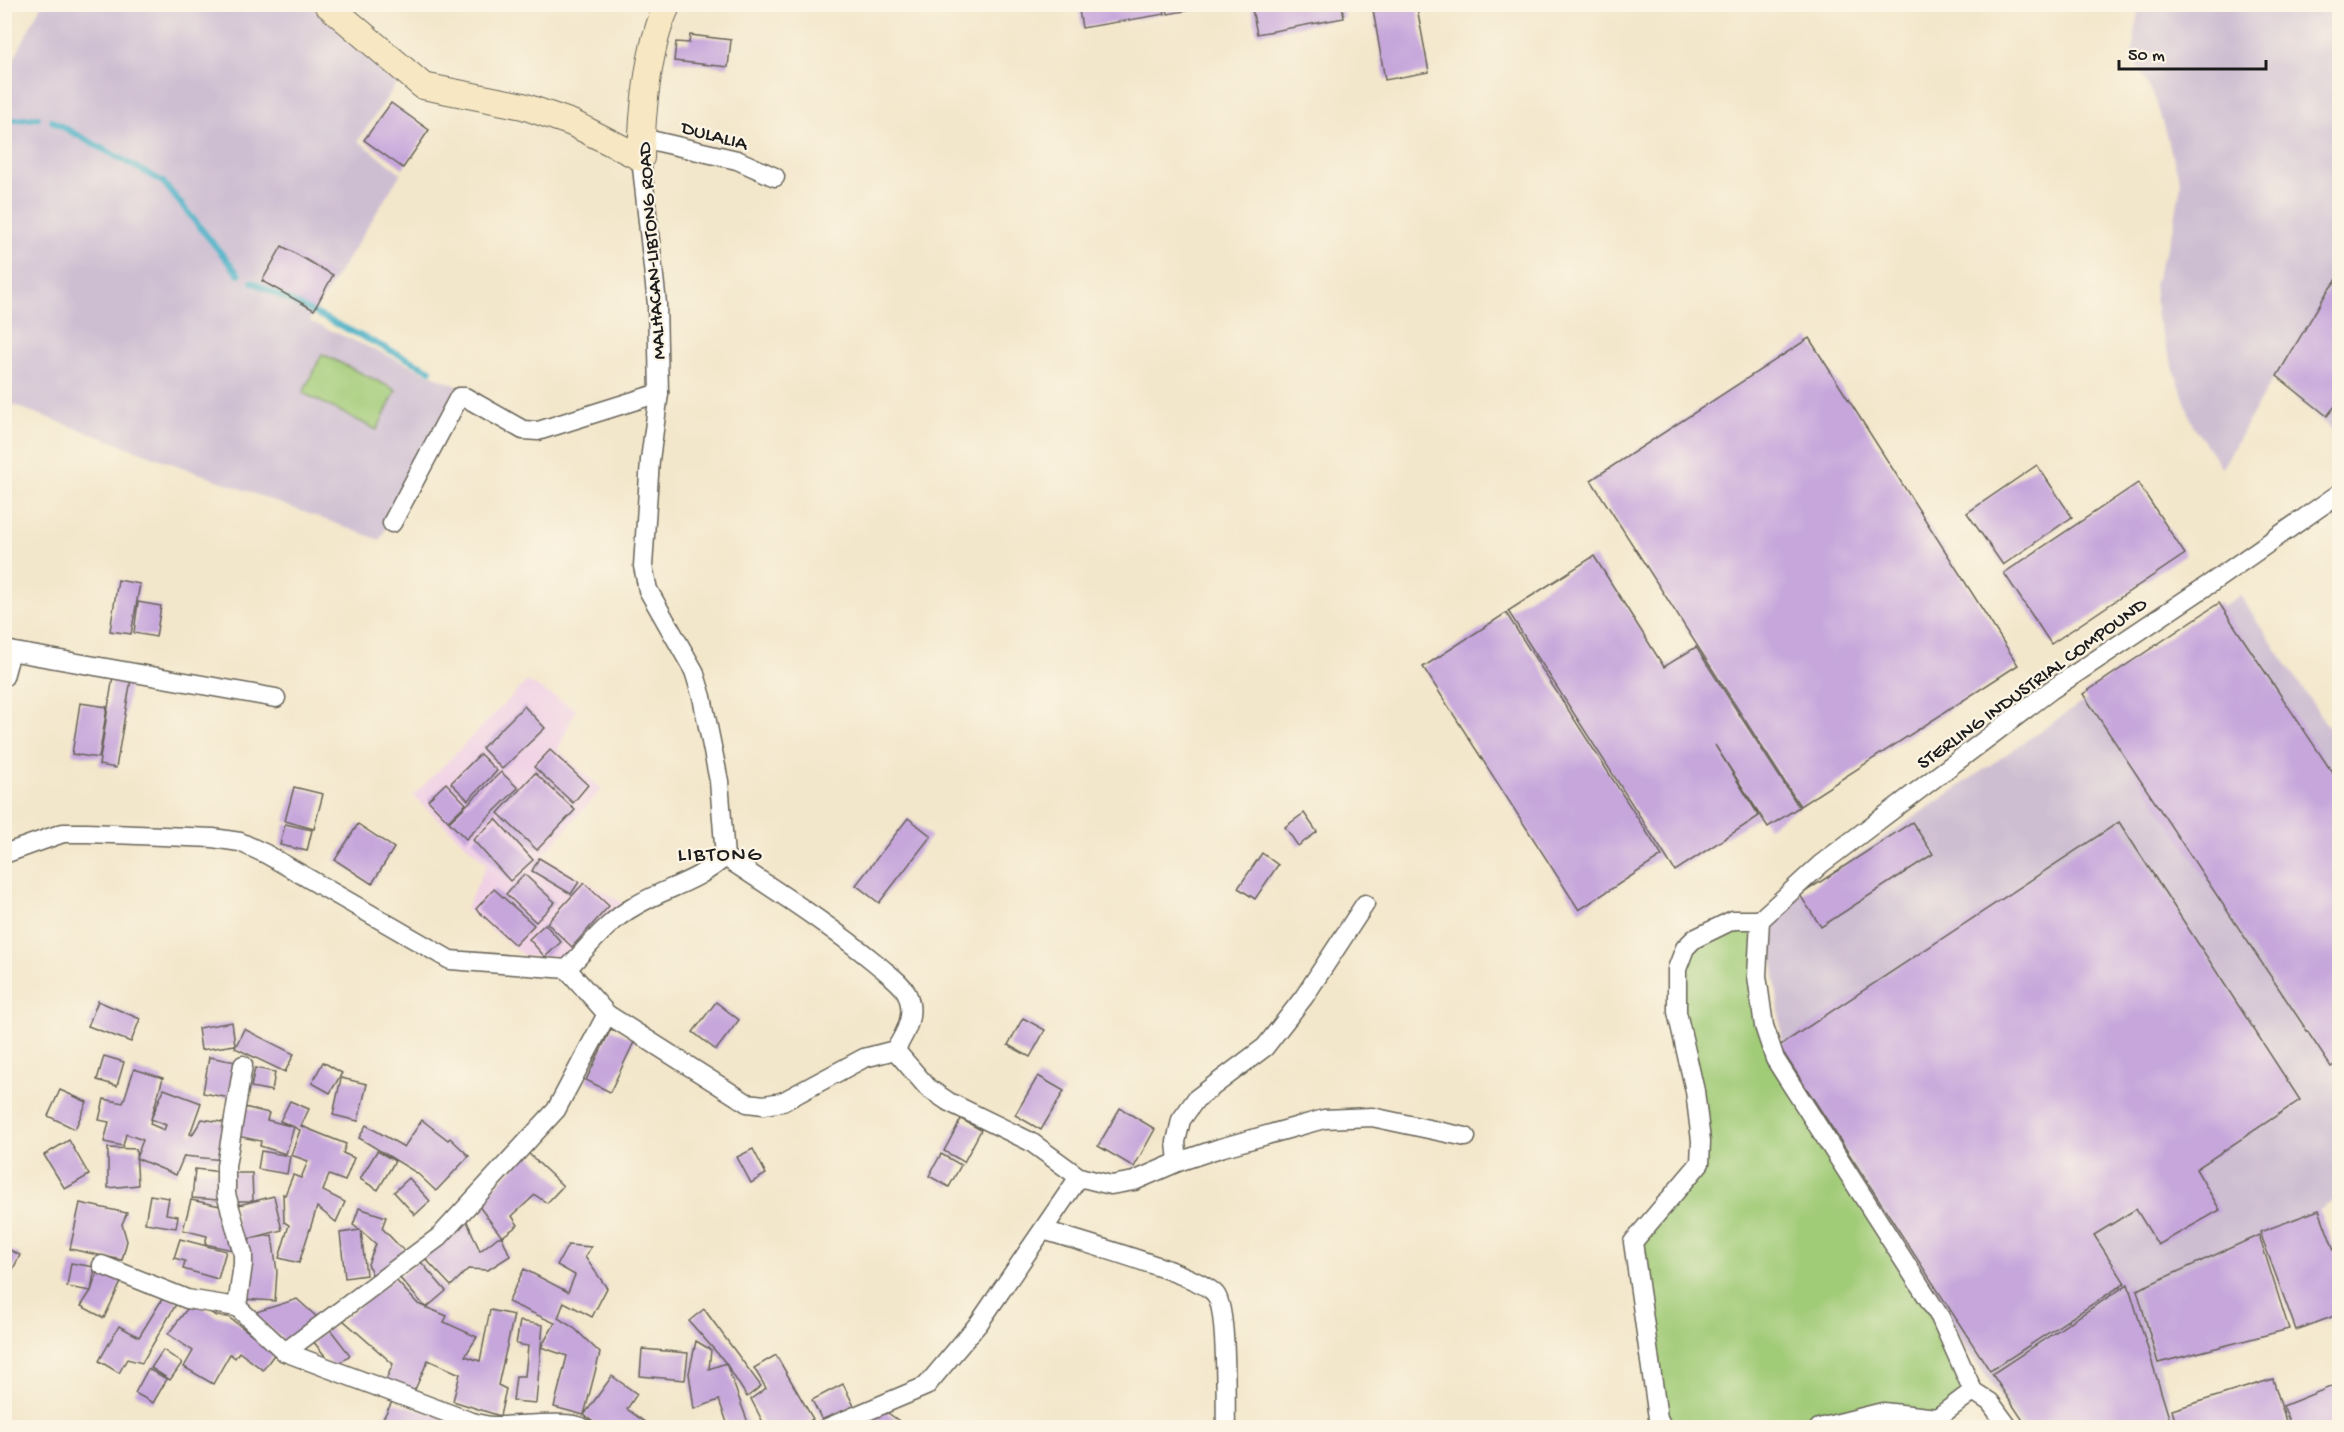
<svg xmlns="http://www.w3.org/2000/svg" width="2344" height="1432" font-family="'Gochi Hand',sans-serif">
	<style>
		.built { fill: #f0d0e5 }
		.industrial { fill: #cebed2 }
		.green { fill: #a0cb77; stroke: #5e744a; stroke-width: 1.5 }
		.lines { fill: none; stroke-linecap: round; stroke-linejoin: round }
		.stream { stroke: #48b0c7; stroke-width: 6 }
		.building { fill: #c6a6db; fill-rule: evenodd }
		.minor-casing { stroke: #676359; stroke-width: 21 }
		.secondary-casing { stroke: #676359; stroke-width: 28 }
		.minor { stroke: #fff; stroke-width: 18 }
		.secondary { stroke: #f7e8c3; stroke-width: 26 }
		.labels { text-anchor: middle; stroke-width: 4.5; stroke-linejoin: round; paint-order: stroke }
		.street-label { font-size: 20px; fill: #1c1c1c; stroke: #fcf5e5 }
		.quarter-label { font-size: 22px; letter-spacing: 1.5px; fill: #1c1c1c; stroke: #fcf5e5 }
	</style>
	<rect width="100%" height="100%" fill="#fcf5e5"/>
	<filter id="ink" filterUnits="userSpaceOnUse"><feTurbulence type="fractalNoise" baseFrequency=".0167" numOctaves="2"/><feDisplacementMap in="SourceGraphic" scale="12" xChannelSelector="R" yChannelSelector="G"/><feConvolveMatrix kernelMatrix="1 2 1 2 8 2 1 2 1" color-interpolation-filters="sRGB"/></filter>
	<filter id="wash" filterUnits="userSpaceOnUse"><feTurbulence type="fractalNoise" baseFrequency=".008" numOctaves="4" result="noise"/><feDisplacementMap in="SourceGraphic" scale="24" xChannelSelector="R" yChannelSelector="G"/><feGaussianBlur stdDeviation="1.35" result="paint"/><feColorMatrix in="noise" values="0 0 0 0 0 0 0 0 0 0 0 0 0 0 0 0 0 1.4 0 .05"/><feComposite in="paint" operator="in"/></filter>
	<g filter="url(#wash)">
		<rect width="100%" height="100%" fill="#f3e7cb"/>
		<polygon class="built" points="527,681 576,709 558,750 602,789 543,855 624,904 568,959 524,956 466,909 487,864 413,796"/>
		<g class="industrial">
			<polygon points="309,4 399,80 358,141 401,173 309,321 457,386 380,540 5,402 4,79 41,5"/>
			<polygon points="2139,5 2339,5 2339,436 2273,378 2222,468 2193,425 2157,319 2154,283 2173,231 2181,184 2155,99 2132,57"/>
			<polygon points="2240,595 2339,743 2339,1197 2320,1210 2140,1297 2177,1426 2021,1427 1904,1256 1783,1046 1770,934 1785,905"/>
		</g>
		<g class="green">
			<polygon points="322,354 396,390 377,430 303,393"/>
			<polygon points="1760,920 1764,1026 1940,1317 1973,1391 1937,1418 1883,1412 1819,1427 1663,1427 1633,1242 1700,1163 1677,969 1694,939"/>
		</g>
		<g class="lines">
			<g class="stream">
				<polyline points="4,121 38,118"/>
				<polyline points="52,121 163,182 239,275"/>
				<polyline points="252,282 430,370"/>
			</g>
		</g>
		<g id="blocks">
			<g class="building">
				<polygon points="1078,4 1163,4 1165,14 1082,28"/>
				<polygon points="1166,4 1212,4 1213,6 1168,14"/>
				<polygon points="1251,4 1342,4 1344,18 1257,34"/>
				<polygon points="1372,4 1429,4 1417,8 1429,72 1385,80"/>
				<polygon points="690,35 731,40 728,67 674,61 676,42 689,43"/>
				<polygon points="391,103 429,130 403,168 364,140"/>
				<polygon points="282,246 333,275 314,310 262,281"/>
				<polygon points="2340,275 2340,400 2327,416 2277,376 2327,292"/>
				<polygon points="1809,338 2018,665 1800,806 1591,480"/>
				<polygon points="2037,465 2072,517 2003,565 1967,513"/>
				<polygon points="2138,483 2185,554 2051,644 2004,573"/>
				<polygon points="1594,556 1664,667 1696,647 1799,807 1768,827 1715,745 1759,816 1675,871 1508,611"/>
				<polygon points="118,580 140,584 131,634 110,631"/>
				<polygon points="138,602 161,606 156,637 134,633"/>
				<polygon points="2219,603 2340,784 2340,1061 2331,1067 2083,694"/>
				<polygon points="1506,613 1662,856 1579,910 1423,667"/>
				<polygon points="113,676 131,679 116,768 99,765"/>
				<polygon points="80,703 107,707 99,758 72,754"/>
				<polygon points="524,706 545,728 502,769 482,748"/>
				<polygon points="550,750 588,785 573,803 534,767"/>
				<polygon points="480,754 497,771 468,800 451,783"/>
				<polygon points="501,772 518,788 466,839 449,822"/>
				<polygon points="535,773 575,810 537,850 498,813"/>
				<polygon points="446,783 466,804 448,821 428,800"/>
				<polygon points="294,787 323,794 314,829 285,821"/>
				<polygon points="1304,813 1317,832 1298,846 1285,827"/>
				<polygon points="908,818 931,836 879,903 856,885"/>
				<polygon points="496,819 533,860 510,881 473,840"/>
				<polygon points="1912,822 1933,854 1821,927 1800,895"/>
				<polygon points="2119,822 2300,1100 2196,1169 2220,1210 2158,1245 2136,1209 2094,1235 2125,1283 1990,1371 1779,1046"/>
				<polygon points="285,824 312,830 307,851 280,845"/>
				<polygon points="358,824 394,848 372,884 335,860"/>
				<polygon points="1262,853 1278,865 1255,899 1238,888"/>
				<polygon points="539,858 579,882 571,894 532,871"/>
				<polygon points="524,874 555,902 536,922 506,894"/>
				<polygon points="584,883 609,906 572,947 547,923"/>
				<polygon points="494,889 534,925 515,945 476,909"/>
				<polygon points="545,924 561,942 545,957 529,939"/>
				<polygon points="98,1001 140,1019 131,1042 88,1026"/>
				<polygon points="716,1002 739,1020 716,1050 693,1032"/>
				<polygon points="1023,1018 1045,1030 1030,1057 1008,1045"/>
				<polygon points="232,1022 235,1045 201,1050 198,1028"/>
				<polygon points="244,1029 294,1054 285,1072 235,1048"/>
				<polygon points="611,1029 635,1040 610,1092 586,1080"/>
				<polygon points="104,1056 124,1062 117,1086 97,1080"/>
				<polygon points="209,1057 236,1062 230,1098 203,1093"/>
				<polygon points="323,1062 342,1073 330,1093 312,1083"/>
				<polygon points="255,1068 275,1072 272,1091 251,1087"/>
				<path d="M 134,1069 L 163,1078 L 151,1119 L 164,1089 L 201,1103 L 190,1134 L 192,1135 L 202,1119 L 228,1123 L 223,1160 L 184,1156 L 176,1175 L 136,1158 L 143,1140 L 126,1134 L 123,1146 L 104,1142 L 109,1122 L 99,1120 L 104,1099 L 123,1103 ZM 151,1119 L 166,1125 L 164,1130 L 150,1124 Z"/>
				<polygon points="1038,1076 1064,1091 1041,1130 1015,1115"/>
				<polygon points="341,1078 367,1084 358,1121 333,1115"/>
				<polygon points="60,1090 87,1102 75,1129 48,1116"/>
				<polygon points="290,1101 309,1109 301,1126 346,1144 343,1153 354,1158 345,1181 329,1175 323,1191 345,1202 336,1222 317,1207 299,1263 279,1258 289,1225 284,1222 283,1194 285,1195 293,1175 301,1178 308,1161 291,1155 300,1130 294,1127 286,1154 260,1146 261,1141 237,1136 244,1107 269,1113 267,1120 294,1127 280,1121"/>
				<polygon points="1120,1108 1155,1129 1134,1167 1098,1146"/>
				<polygon points="961,1119 981,1130 964,1162 944,1151"/>
				<polygon points="422,1120 448,1140 450,1138 469,1156 436,1191 417,1173 359,1138 366,1125 404,1147"/>
				<polygon points="69,1140 89,1175 65,1189 44,1155"/>
				<polygon points="108,1148 136,1149 138,1185 108,1188"/>
				<polygon points="753,1149 766,1174 751,1183 737,1157"/>
				<polygon points="261,1151 290,1156 287,1174 258,1169"/>
				<polygon points="377,1151 395,1161 378,1190 360,1179"/>
				<polygon points="528,1153 563,1186 547,1203 535,1195 512,1216 518,1225 502,1237 478,1205"/>
				<polygon points="941,1154 961,1165 949,1187 929,1176"/>
				<polygon points="195,1169 222,1172 219,1200 192,1198"/>
				<polygon points="229,1173 252,1173 253,1201 230,1201"/>
				<polygon points="409,1178 430,1201 415,1215 394,1192"/>
				<polygon points="150,1195 169,1198 166,1214 178,1216 176,1228 145,1223"/>
				<polygon points="274,1196 282,1230 248,1239 272,1235 277,1272 275,1301 242,1299 235,1206"/>
				<polygon points="191,1200 225,1207 237,1251 205,1244 207,1236 183,1230"/>
				<polygon points="80,1203 127,1213 122,1224 127,1241 122,1260 70,1249"/>
				<polygon points="359,1208 386,1217 382,1228 404,1251 374,1279 368,1264 376,1244 361,1231 366,1275 345,1278 340,1233 360,1230 353,1225"/>
				<polygon points="2319,1210 2340,1266 2340,1314 2296,1330 2260,1232"/>
				<polygon points="465,1217 480,1251 498,1237 502,1237 510,1256 488,1270 468,1269 451,1286 422,1255"/>
				<polygon points="2259,1235 2289,1329 2158,1363 2137,1290"/>
				<polygon points="180,1239 226,1251 218,1279 183,1269 185,1261 174,1258"/>
				<polygon points="568,1245 591,1247 585,1257 607,1288 592,1317 564,1302 558,1318 574,1328 600,1353 584,1415 612,1376 637,1394 627,1409 653,1428 601,1428 584,1415 554,1407 567,1356 541,1347 536,1403 513,1401 516,1376 525,1376 528,1346 516,1344 520,1321 543,1325 541,1347 555,1323 508,1302 524,1269 568,1292 575,1275 557,1265"/>
				<polygon points="4,1247 20,1255 11,1273 4,1270"/>
				<polygon points="420,1261 446,1291 426,1308 399,1277"/>
				<polygon points="71,1263 95,1267 91,1291 99,1267 123,1278 104,1318 81,1306 91,1291 67,1287"/>
				<polygon points="394,1278 418,1304 447,1316 444,1322 477,1337 465,1356 480,1361 490,1310 514,1315 498,1385 506,1389 500,1416 453,1401 460,1374 428,1360 413,1394 385,1382 393,1364 343,1320"/>
				<polygon points="2128,1284 2170,1421 2160,1428 2028,1428 1992,1374"/>
				<polygon points="164,1296 178,1301 142,1363 127,1359 119,1373 99,1361 119,1326 139,1337"/>
				<polygon points="297,1299 317,1317 292,1347 253,1313"/>
				<polygon points="193,1301 216,1316 228,1317 276,1352 263,1370 239,1352 235,1358 230,1354 213,1384 184,1367 193,1351 168,1334"/>
				<polygon points="704,1309 761,1386 747,1397 725,1362 689,1321"/>
				<polygon points="329,1328 350,1355 334,1367 313,1341"/>
				<polygon points="696,1341 711,1350 709,1369 726,1363 750,1428 729,1428 719,1400 694,1409 689,1373"/>
				<polygon points="642,1349 688,1353 685,1380 640,1376"/>
				<polygon points="163,1350 182,1363 170,1380 151,1368"/>
				<polygon points="776,1355 813,1419 798,1428 766,1428 751,1399 766,1388 754,1368"/>
				<polygon points="148,1369 167,1379 153,1403 135,1393"/>
				<polygon points="2273,1379 2288,1428 2177,1428 2172,1410"/>
				<polygon points="2340,1383 2340,1428 2292,1428 2283,1406"/>
				<polygon points="843,1384 854,1406 823,1422 812,1400"/>
				<polygon points="392,1402 483,1428 385,1428 379,1426"/>
				<polygon points="881,1408 909,1428 879,1428 867,1420"/>
			</g>
		</g>
	</g>
	<g filter="url(#ink)">
		<use href="#blocks" fill-opacity="0" stroke="#676359" stroke-width="1.5"/>
		<g class="lines">
			<defs>
				<g id="minor">
					<polyline points="642,138 737,160 775,177"/>
					<polyline points="641,158 657,304 659,393 650,460 643,566 648,590 694,671 702,697 719,781 725,857"/>
					<polyline points="392,523 459,397 465,397 523,430 538,431 659,393"/>
					<polyline points="4,650 276,698"/>
					<polyline points="4,677 11,651"/>
					<path d="M 4,854 L 63,833 L 87,833 L 213,838 L 240,842 L 266,854 L 450,960 L 567,969 L 607,1014 L 747,1103 L 764,1105 L 782,1102 L 864,1058 L 895,1050 C 906,1033 916,1014 907,994 C 903,984 887,973 878,965 C 830,925 778,892 725,857"/>
					<polyline points="1760,920 1821,864 2051,690 2214,581 2340,493"/>
					<polyline points="1760,920 1757,976 1764,1026 1775,1059 1940,1317 1973,1391 1990,1402 2009,1428"/>
					<path d="M 567,969 C 588,947 608,921 635,906 C 667,887 695,883 725,857"/>
					<polyline points="895,1050 928,1088 949,1102 1031,1142 1079,1177 1111,1185 1134,1181 1178,1162 1220,1148 1324,1119 1372,1117 1466,1137"/>
					<polyline points="1178,1162 1176,1142 1181,1120 1196,1099 1265,1047 1304,997 1365,904"/>
					<path d="M 1044,1230 C 1073,1240 1203,1275 1216,1295 C 1228,1312 1225,1402 1226,1428"/>
					<path d="M 102,1265 L 187,1299 L 237,1307 L 285,1352 L 469,1421 C 477,1423 485,1426 493,1426 C 511,1427 571,1419 583,1428"/>
					<polyline points="237,1307 243,1264 243,1254 226,1194 226,1166 243,1065"/>
					<polyline points="285,1352 439,1237 556,1110 607,1014"/>
					<polyline points="827,1428 926,1386 979,1323 1079,1177"/>
					<polyline points="1663,1428 1658,1418 1633,1242 1700,1163 1701,1141 1695,1091 1677,1012 1677,969 1685,948 1694,939 1733,920 1760,920"/>
					<polyline points="1819,1428 1883,1412 1937,1418 1973,1391"/>
				</g>
				<path id="secondary" d="M 327,4 L 423,86 L 523,106 L 572,123 L 641,158 C 642,115 648,43 668,4"/>
			</defs>
			<use href="#minor" class="minor-casing"/>
			<use href="#secondary" class="secondary-casing"/>
			<use href="#minor" class="minor"/>
			<use href="#secondary" class="secondary"/>
		</g>
	</g>
	<g class="labels">
		<g class="street-label">
			<text transform="translate(715 134) rotate(15)" y="7">DULALIA</text>
			<text transform="translate(650 251) rotate(-94)" y="7">MALHACAN-LIBTONG ROAD</text>
			<text transform="translate(2031 682) rotate(-36)" y="7">STERLING INDUSTRIAL COMPOUND</text>
		</g>
		<g class="quarter-label">
			<text x="720" y="860">LIBTONG</text>
		</g>
	</g>
	<rect width="2344" height="1432" fill="none" stroke="#fcf5e5" stroke-width="24"/>
	<path d="M2119 60v9h147v-9" fill="none" stroke="#1c1c1c" stroke-width="3"/>
	<text x="2128" y="60" font-size="18" fill="#1c1c1c" stroke="#fcf5e5" stroke-width="4.5" paint-order="stroke">50 m</text>
</svg>
